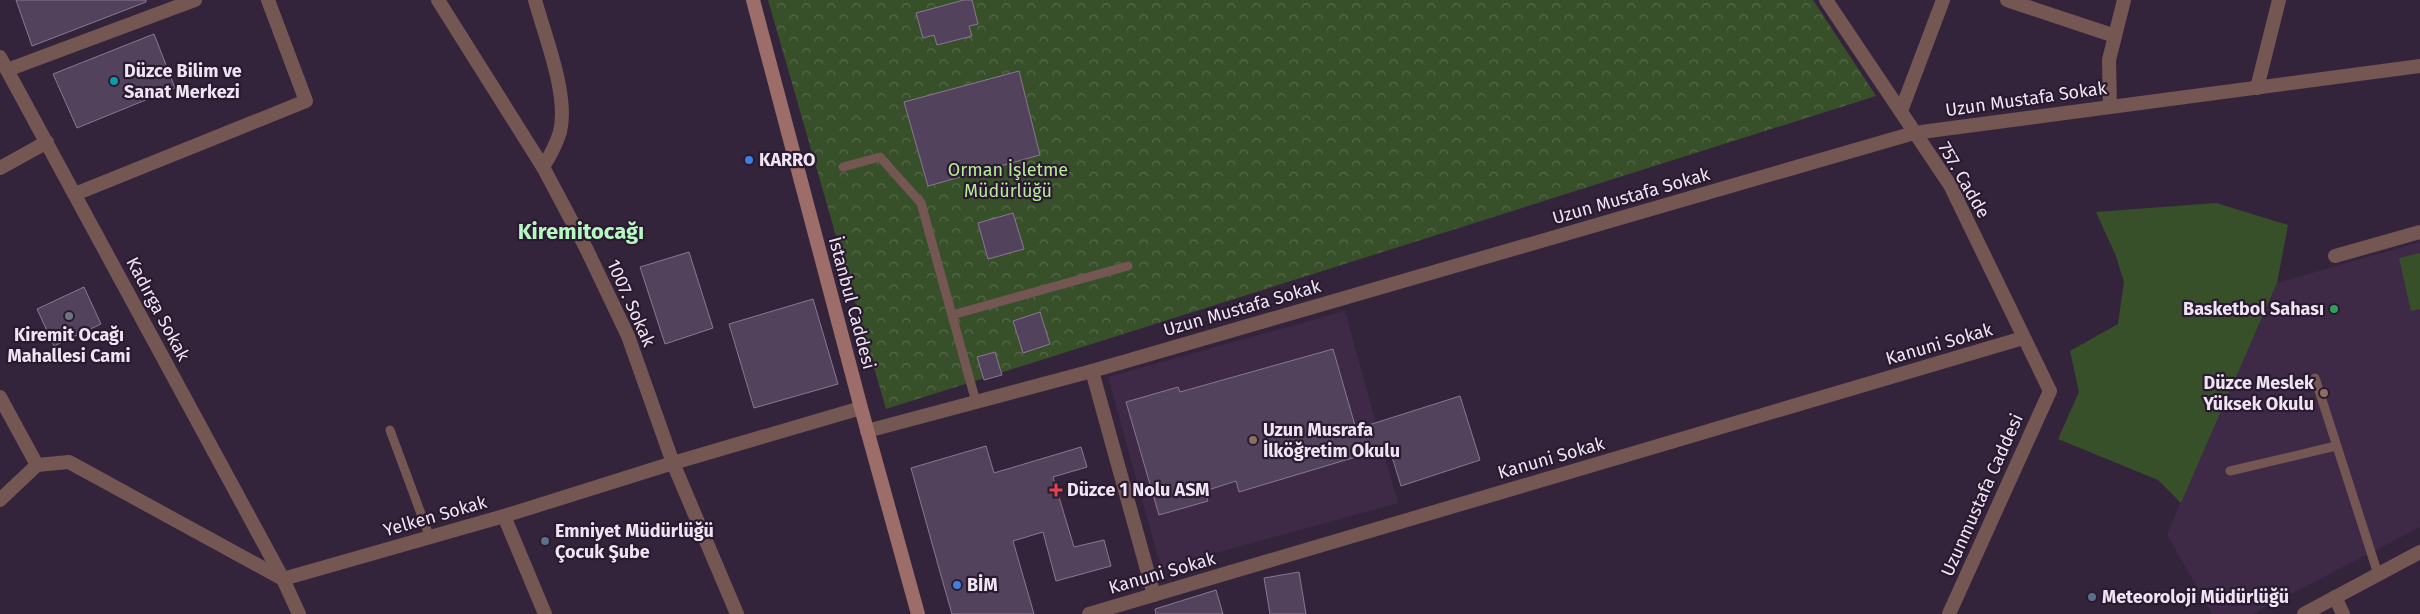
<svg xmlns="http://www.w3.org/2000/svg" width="2420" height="614" font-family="'Fira Sans',sans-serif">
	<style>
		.built { fill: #3e2a47 }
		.grass { fill: #38502a }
		.park { fill: url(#park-crowns) }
		.building { fill: #53425b; stroke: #8a7793 }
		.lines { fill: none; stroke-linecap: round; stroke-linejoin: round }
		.service { stroke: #745653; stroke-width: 9 }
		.minor { stroke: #745653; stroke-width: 14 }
		.tertiary { stroke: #745653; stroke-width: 14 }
		.secondary { stroke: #9d6d6a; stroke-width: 14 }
		.culture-dot { fill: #0f9aa8; stroke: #2a1a30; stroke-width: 2 }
		.shop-dot { fill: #3f7fe0; stroke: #2a1a30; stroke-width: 2 }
		.leisure-dot { fill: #2e9e5b; stroke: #2a1a30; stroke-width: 2 }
		.worship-dot { fill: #6b7280; stroke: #2a1a30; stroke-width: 2 }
		.education-dot { fill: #8d6e63; stroke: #2a1a30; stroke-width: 2 }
		.health-dot { fill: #e0444e; stroke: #2a1a30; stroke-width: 2 }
		.service-dot { fill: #5c6f8a; stroke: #2a1a30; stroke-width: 2 }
		.labels { text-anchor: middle; stroke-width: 4.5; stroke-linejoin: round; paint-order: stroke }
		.poi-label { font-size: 18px; font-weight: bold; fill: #efe4f4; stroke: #2a1a30; text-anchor: start }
		.street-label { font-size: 18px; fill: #efe4f4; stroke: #2a1a30 }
		.park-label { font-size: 18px; fill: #b6ea99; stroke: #2a1a30 }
		.district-label { font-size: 22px; font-weight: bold; fill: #b5f8c1; stroke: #2a1a30 }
	</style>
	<defs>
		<pattern id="park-crowns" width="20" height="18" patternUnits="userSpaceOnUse" patternTransform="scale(1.25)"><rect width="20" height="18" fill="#38502a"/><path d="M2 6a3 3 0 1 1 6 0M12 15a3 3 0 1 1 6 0" fill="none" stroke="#55694a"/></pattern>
	</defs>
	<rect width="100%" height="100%" fill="#34243b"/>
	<g class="built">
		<polygon points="2420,242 2420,527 2252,614 2212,614 2167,534 2277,283"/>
		<polygon points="1345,311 1398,503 1161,568 1108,377"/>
	</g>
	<g class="grass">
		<polygon points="2216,203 2288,225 2277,283 2181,503 2158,480 2058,439 2079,392 2070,351 2118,324 2124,282 2116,256 2096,212"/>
		<polygon points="2420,253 2420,309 2411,311 2399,258"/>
	</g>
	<polygon class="park" points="768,0 1813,0 1876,96 886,409"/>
	<g class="building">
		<polygon points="16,0 146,0 146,2 32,46"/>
		<polygon points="964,0 972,0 978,24 969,26 972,36 937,45 934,35 923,38 916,13"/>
		<polygon points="154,34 175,88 77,128 53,74"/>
		<polygon points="1019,71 1040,155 928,186 904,102"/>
		<polygon points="1013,213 1024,249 988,259 978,223"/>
		<polygon points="689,252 713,328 665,344 640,267"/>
		<polygon points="84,287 101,324 54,346 37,309"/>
		<polygon points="813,299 838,384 754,408 729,324"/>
		<polygon points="1040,312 1050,344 1023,353 1013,321"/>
		<polygon points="1333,349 1356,429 1460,396 1480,460 1401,486 1389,447 1239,492 1236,481 1205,491 1208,501 1159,515 1126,402 1178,387 1180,392"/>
		<polygon points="995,352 1002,375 984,380 977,357"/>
		<polygon points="986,446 994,473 1081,447 1087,467 1053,477 1074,547 1104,540 1111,566 1056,581 1043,532 1013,541 1034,614 952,614 940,572 911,468"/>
		<polygon points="1299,572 1306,614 1270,614 1264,578"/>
		<polygon points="1216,590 1223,614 1156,614 1155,609"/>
	</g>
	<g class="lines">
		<g class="service">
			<polyline points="843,167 880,157 921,203 976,402"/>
			<polyline points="952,315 1128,266"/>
			<polyline points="2315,378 2378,574"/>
			<polyline points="390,430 430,538"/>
			<polyline points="2230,471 2336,446"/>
		</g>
		<g class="minor">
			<polyline points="438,0 543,167 586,248 628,336 673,463 737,614"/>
			<path d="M 535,0 C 545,37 569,95 560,132 C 556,145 550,156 543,167"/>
			<polyline points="1826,0 1950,185 2050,391 1949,614"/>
			<polyline points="2007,0 2115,36"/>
			<polyline points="0,57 283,579 299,614"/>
			<polyline points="7,70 195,0"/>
			<polyline points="2257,88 2279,0"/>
			<polyline points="2110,106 2109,60 2124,0"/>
			<polyline points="1901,111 1943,0"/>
			<polyline points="0,168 47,142"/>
			<polyline points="75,194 306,101 268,0"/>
			<polyline points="2335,256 2420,232"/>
			<polyline points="1092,371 1154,595"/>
			<polyline points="0,397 37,465"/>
			<polyline points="37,465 69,462 283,579 504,516 673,463 861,408"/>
			<polyline points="0,500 37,465"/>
			<polyline points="504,516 545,614"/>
			<polyline points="2335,597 2343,614"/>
			<polyline points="1089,614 2023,338"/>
		</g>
		<g class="tertiary">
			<polyline points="867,431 1092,371 1914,133 2420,66"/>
			<polyline points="2304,614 2420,552"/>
		</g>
		<polyline class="secondary" points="753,0 861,408 918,614"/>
	</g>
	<circle class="culture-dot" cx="114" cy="81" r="5"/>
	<g class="shop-dot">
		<circle cx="749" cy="160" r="5"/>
		<circle cx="957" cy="585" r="5"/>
	</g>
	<circle class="leisure-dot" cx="2334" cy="309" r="5"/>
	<circle class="worship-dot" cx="69" cy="316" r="5"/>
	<g class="education-dot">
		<circle cx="2324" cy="393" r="5"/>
		<circle cx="1253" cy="440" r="5"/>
	</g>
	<path class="health-dot" d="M1053.5 482.5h5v5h5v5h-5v5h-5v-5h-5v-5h5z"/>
	<g class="service-dot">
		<circle cx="545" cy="541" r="5"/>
		<circle cx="2092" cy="597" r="5"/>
	</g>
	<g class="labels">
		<g class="poi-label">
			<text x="124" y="77">Düzce Bilim ve<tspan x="124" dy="21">Sanat Merkezi</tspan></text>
			<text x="759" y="166">KARRO</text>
			<text x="2324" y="315" text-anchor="end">Basketbol Sahası</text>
			<text x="69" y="341" text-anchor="middle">Kiremit Ocağı<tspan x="69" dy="21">Mahallesi Cami</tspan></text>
			<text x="2314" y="389" text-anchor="end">Düzce Meslek<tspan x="2314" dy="21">Yüksek Okulu</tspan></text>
			<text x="1263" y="436">Uzun Musrafa<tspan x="1263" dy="21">İlköğretim Okulu</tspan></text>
			<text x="1067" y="496">Düzce 1 Nolu ASM</text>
			<text x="555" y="537">Emniyet Müdürlüğü<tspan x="555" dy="21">Çocuk Şube</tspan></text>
			<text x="967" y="591">BİM</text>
			<text x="2102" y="603">Meteoroloji Müdürlüğü</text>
		</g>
		<g class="street-label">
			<text transform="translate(2026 99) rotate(-8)" y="6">Uzun Mustafa Sokak</text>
			<text transform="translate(1964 180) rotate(60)" y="6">757. Cadde</text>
			<text transform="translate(1631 196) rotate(-16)" y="6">Uzun Mustafa Sokak</text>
			<text transform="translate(631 303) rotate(66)" y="6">1007. Sokak</text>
			<text transform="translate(852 303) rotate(75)" y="6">İstanbul Caddesi</text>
			<text transform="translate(1242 308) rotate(-16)" y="6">Uzun Mustafa Sokak</text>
			<text transform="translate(158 309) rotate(62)" y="6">Kadırga Sokak</text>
			<text transform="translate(1939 344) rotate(-16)" y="6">Kanuni Sokak</text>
			<text transform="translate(1551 458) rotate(-16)" y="6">Kanuni Sokak</text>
			<text transform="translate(1982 495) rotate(-66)" y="6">Uzunmustafa Caddesi</text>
			<text transform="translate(435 516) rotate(-16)" y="6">Yelken Sokak</text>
			<text transform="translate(1162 573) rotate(-16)" y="6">Kanuni Sokak</text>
		</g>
		<g class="park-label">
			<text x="1008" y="176">Orman İşletme<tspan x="1008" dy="21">Müdürlüğü</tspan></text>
		</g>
		<g class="district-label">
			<text x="581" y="239">Kiremitocağı</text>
		</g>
	</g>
</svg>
